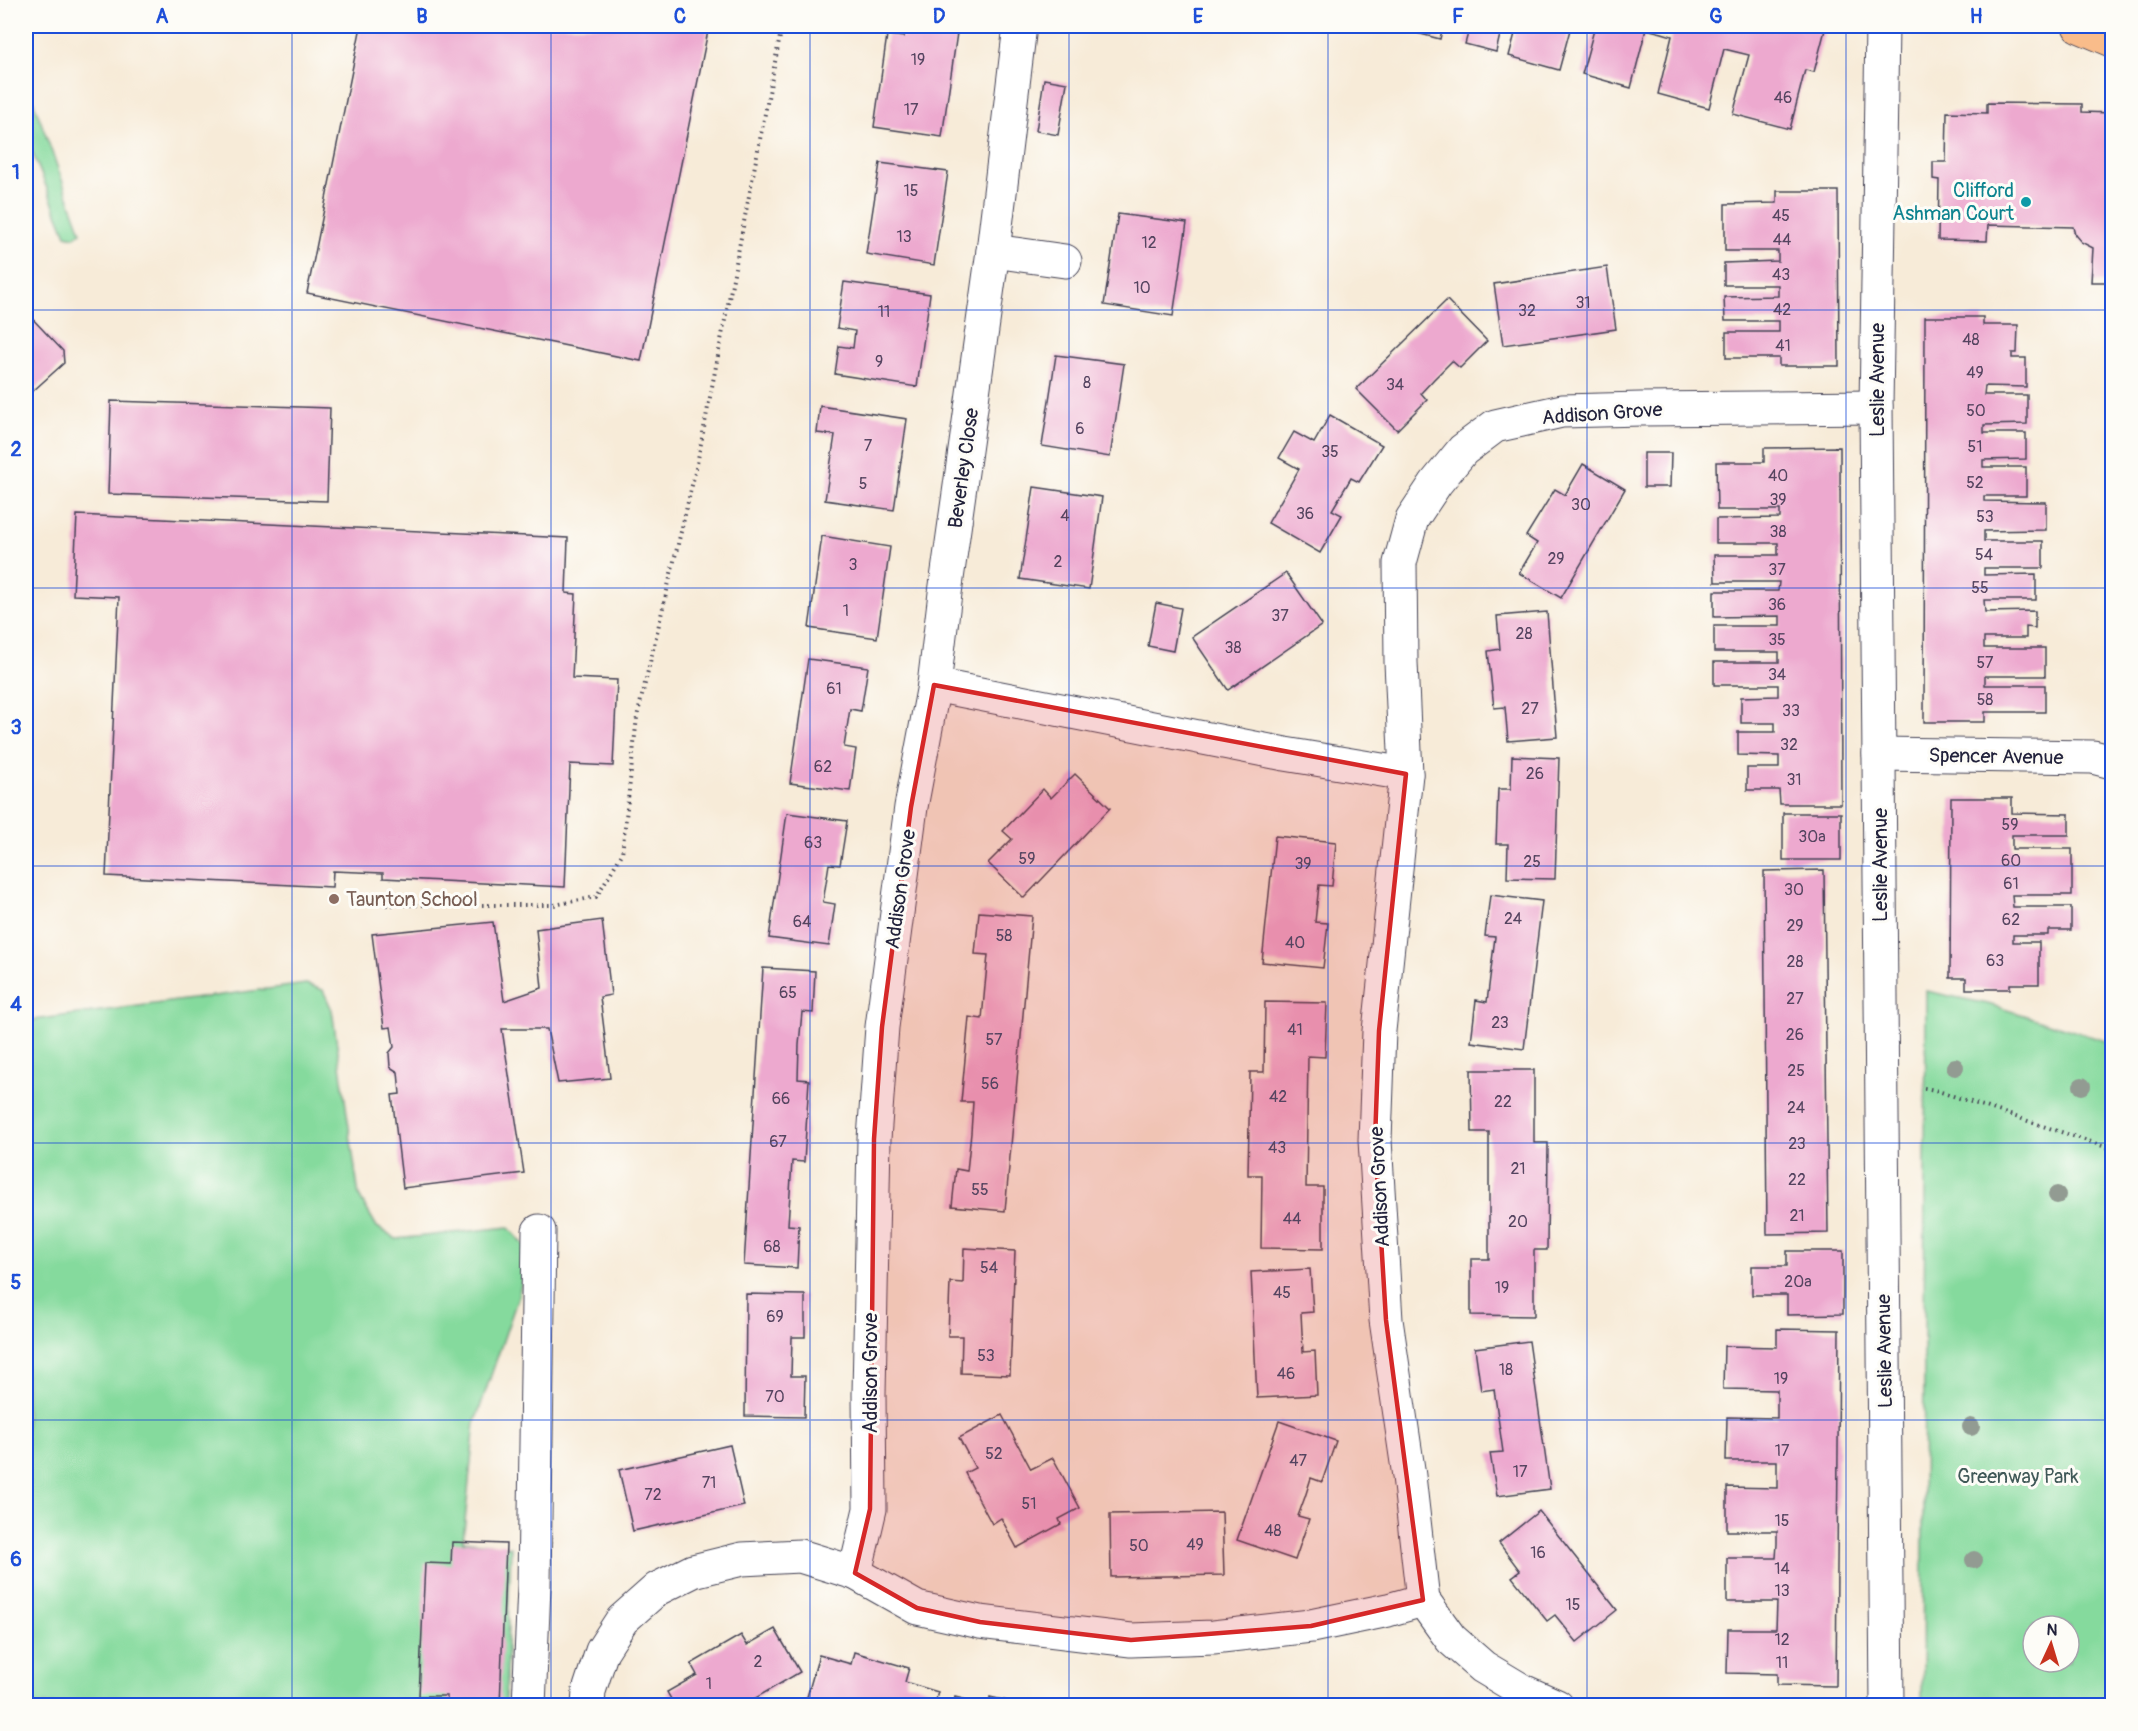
<svg xmlns="http://www.w3.org/2000/svg" width="2138" height="1731" font-family="Pangolin,sans-serif">
	<style>
		.green { fill: #85da9d; stroke: #547e6c; stroke-width: 1.5; fill-rule: evenodd }
		.building { fill: #eda9cf }
		.lines { fill: none; stroke-linecap: round; stroke-linejoin: round }
		.minor-casing { stroke: #424053; stroke-width: 35 }
		.major-casing { stroke: #424053; stroke-width: 35 }
		.path { stroke: #424053; stroke-width: 4; stroke-dasharray: 1.5 4.5; stroke-linecap: butt }
		.minor { stroke: #fff; stroke-width: 33 }
		.major { stroke: #f9bc8a; stroke-width: 33 }
		.tree { fill: #929b92 }
		.marked { fill: #d62828; fill-opacity: 0.2; stroke: #d62828; stroke-width: 4.5; stroke-linejoin: round }
		.grid { fill: none; stroke: #1d4ed8; stroke-width: 1.5; stroke-opacity: 0.55 }
		.culture-dot { fill: #0f9aa8; stroke: #fdfcf7; stroke-width: 2 }
		.education-dot { fill: #8d6e63; stroke: #fdfcf7; stroke-width: 2 }
		.labels { text-anchor: middle; stroke-width: 6; stroke-linejoin: round; paint-order: stroke }
		.number-label { font-size: 16px; fill: #554460 }
		.culture-label { font-size: 20px; fill: #0d838f; stroke: #fdfcf7; text-anchor: end }
		.street-label { font-size: 20px; fill: #22223b; stroke: #fdfcf7 }
		.education-label { font-size: 20px; fill: #785e54; stroke: #fdfcf7; text-anchor: start }
		.park-label { font-size: 20px; fill: #405958; stroke: #fdfcf7 }
		.neatline { fill: none; stroke: #1d4ed8; stroke-width: 2 }
		.grid-label { font-size: 20px; text-anchor: middle; font-weight: bold; fill: #1d4ed8 }
	</style>
	<rect width="100%" height="100%" fill="#fdfcf7"/>
	<filter id="ink" filterUnits="userSpaceOnUse"><feTurbulence type="fractalNoise" baseFrequency=".0167" numOctaves="2"/><feDisplacementMap in="SourceGraphic" scale="12" xChannelSelector="R" yChannelSelector="G"/><feConvolveMatrix kernelMatrix="1 2 1 2 8 2 1 2 1" color-interpolation-filters="sRGB"/></filter>
	<filter id="wash" filterUnits="userSpaceOnUse"><feTurbulence type="fractalNoise" baseFrequency=".008" numOctaves="4" result="noise"/><feDisplacementMap in="SourceGraphic" scale="24" xChannelSelector="R" yChannelSelector="G"/><feGaussianBlur stdDeviation="1.35" result="paint"/><feColorMatrix in="noise" values="0 0 0 0 0 0 0 0 0 0 0 0 0 0 0 0 0 1.4 0 .05"/><feComposite in="paint" operator="in"/></filter>
	<g filter="url(#wash)">
		<rect width="100%" height="100%" fill="#f7ebd8"/>
		<g class="green">
			<polygon points="26,81 81,232 74,237 66,235 26,137"/>
			<polygon points="306,984 323,990 332,1010 359,1196 377,1227 396,1239 508,1227 529,1250 518,1297 475,1422 463,1541 511,1547 505,1705 26,1705 26,1021"/>
			<path d="M 1926,991 L 1988,1004 L 2112,1043 L 2112,1705 L 1922,1705 ZM 2033,1626 L 2069,1626 L 2069,1662 L 2033,1662 Z"/>
		</g>
		<g id="blocks">
			<g class="building">
				<polygon points="361,26 709,26 641,361 307,293"/>
				<polygon points="906,26 958,26 942,137 874,127 887,35 904,37"/>
				<polygon points="1390,26 1443,26 1440,39"/>
				<polygon points="1470,26 1502,26 1496,52 1465,44"/>
				<polygon points="1517,26 1571,26 1559,70 1509,56"/>
				<polygon points="1595,26 1826,26 1814,72 1805,70 1790,129 1733,114 1749,55 1724,49 1709,108 1658,94 1672,36 1662,33 1646,29 1631,88 1582,74"/>
				<polygon points="1044,79 1067,83 1058,135 1036,131"/>
				<polygon points="1987,103 2082,104 2082,112 2112,113 2112,282 2091,282 2093,248 2081,242 2075,235 2073,227 1988,225 1987,241 1938,240 1939,180 1933,179 1933,162 1946,162 1947,112 1987,113"/>
				<polygon points="880,163 948,172 934,265 866,254"/>
				<polygon points="1777,191 1838,191 1839,366 1779,366 1779,358 1726,358 1726,332 1779,332 1779,321 1725,321 1724,297 1778,296 1778,285 1724,285 1724,263 1778,261 1778,251 1725,251 1725,204 1777,203"/>
				<polygon points="1118,214 1187,223 1173,316 1104,305"/>
				<polygon points="1607,267 1616,329 1503,345 1494,284"/>
				<polygon points="844,282 930,294 917,387 835,374 839,346 853,348 855,331 837,328"/>
				<polygon points="1447,300 1487,341 1460,368 1452,361 1434,379 1421,393 1427,400 1397,430 1356,389"/>
				<polygon points="26,312 63,351 64,363 33,391 26,391"/>
				<polygon points="1925,317 1983,317 1983,325 2018,325 2017,353 2012,353 2012,358 2026,358 2026,387 1985,386 1984,395 2027,395 2027,424 1984,425 1984,433 2026,433 2026,459 1983,460 1983,467 2026,467 2026,496 1984,496 1984,501 2046,502 2046,530 1984,531 1984,541 2043,541 2043,568 1984,568 1984,575 2036,574 2036,600 1984,600 1985,612 2035,611 2035,628 2026,627 2026,638 1984,638 1984,648 2045,648 2045,676 1985,676 1985,685 2045,685 2045,712 1985,712 1985,722 1924,722"/>
				<polygon points="1056,355 1124,364 1110,457 1042,446"/>
				<polygon points="111,401 330,408 327,501 108,494"/>
				<polygon points="820,406 907,419 894,510 825,500 835,435 817,433"/>
				<polygon points="1330,415 1382,445 1359,482 1351,478 1332,510 1342,515 1320,553 1268,523 1299,469 1279,458 1294,432 1314,443"/>
				<polygon points="1840,447 1841,804 1780,804 1779,790 1747,790 1747,768 1779,768 1779,756 1738,755 1738,732 1775,732 1775,723 1741,723 1741,697 1778,696 1778,685 1714,685 1714,662 1779,662 1779,652 1714,652 1714,626 1780,626 1780,616 1714,617 1714,591 1778,591 1779,582 1715,582 1714,555 1778,555 1778,543 1716,543 1716,519 1780,518 1780,510 1717,510 1716,462 1764,462 1764,448"/>
				<polygon points="1644,453 1671,453 1670,487 1644,487"/>
				<polygon points="1583,464 1625,489 1561,598 1519,573 1537,543 1526,536 1555,489 1565,495"/>
				<polygon points="1034,487 1102,497 1089,589 1020,579"/>
				<polygon points="77,515 568,538 566,593 576,594 572,678 617,680 613,766 570,764 565,887 383,878 383,873 333,871 332,887 106,876 119,597 73,595"/>
				<polygon points="822,536 890,547 877,638 809,628"/>
				<polygon points="1286,573 1322,625 1228,690 1192,637"/>
				<polygon points="1156,603 1181,608 1173,651 1148,646"/>
				<polygon points="1547,612 1557,737 1508,741 1505,707 1494,708 1488,651 1500,649 1497,616"/>
				<polygon points="808,659 868,667 861,711 850,709 844,747 856,749 850,791 790,783"/>
				<polygon points="1512,756 1559,758 1555,879 1507,878 1508,844 1496,844 1498,789 1511,789"/>
				<polygon points="1075,774 1110,808 1024,898 988,863 1012,839 1003,831 1043,789 1051,798"/>
				<polygon points="1951,798 2012,798 2012,813 2069,814 2069,835 2012,835 2012,849 2072,849 2072,895 2012,895 2013,907 2071,907 2071,930 2048,930 2048,935 2013,935 2013,942 2039,942 2039,984 2010,984 2010,989 1966,989 1966,978 1950,978"/>
				<polygon points="787,813 847,821 840,865 829,864 823,902 835,904 829,946 769,938"/>
				<rect x="1783" y="813" width="58" height="47"/>
				<polygon points="1275,836 1336,842 1332,886 1319,885 1315,922 1328,923 1323,968 1262,962"/>
				<polygon points="1824,870 1828,1233 1767,1234 1764,871"/>
				<polygon points="1490,895 1542,901 1524,1049 1471,1042 1476,1000 1487,1002 1495,937 1485,936"/>
				<polygon points="979,912 1032,916 1005,1211 952,1206 956,1169 967,1171 971,1133 973,1102 961,1102 969,1017 982,1019 985,986 988,955 975,954"/>
				<polygon points="602,920 611,995 600,997 610,1078 558,1083 547,1029 502,1029 524,1173 403,1188 392,1095 400,1094 398,1072 390,1067 389,1053 394,1047 391,1027 384,1028 372,934 493,922 504,1001 542,988 536,929"/>
				<polygon points="763,968 815,971 813,1013 802,1012 799,1045 798,1079 809,1080 804,1162 792,1161 788,1225 799,1226 797,1268 744,1265"/>
				<polygon points="1265,1002 1327,1003 1325,1057 1308,1056 1306,1187 1323,1187 1323,1249 1261,1248 1262,1175 1248,1175 1250,1072 1264,1072"/>
				<polygon points="1471,1070 1534,1070 1534,1143 1548,1143 1547,1250 1534,1250 1534,1316 1471,1315 1471,1259 1489,1259 1489,1132 1472,1132"/>
				<polygon points="964,1248 1015,1251 1010,1375 961,1373 962,1336 948,1336 950,1282 963,1283"/>
				<polygon points="1787,1251 1843,1251 1843,1314 1787,1315 1787,1295 1752,1295 1752,1266 1787,1266"/>
				<polygon points="1310,1269 1313,1312 1301,1313 1303,1352 1315,1351 1317,1395 1257,1398 1251,1272"/>
				<polygon points="746,1294 805,1295 805,1337 792,1337 791,1376 805,1376 804,1417 745,1416"/>
				<polygon points="1777,1329 1839,1330 1836,1686 1777,1685 1777,1674 1727,1673 1728,1629 1776,1629 1777,1602 1727,1602 1727,1558 1776,1558 1777,1544 1777,1531 1727,1531 1727,1487 1777,1488 1777,1461 1726,1461 1727,1417 1777,1418 1777,1390 1723,1389 1724,1346 1777,1347"/>
				<polygon points="1529,1341 1550,1489 1497,1496 1490,1453 1503,1452 1494,1389 1481,1391 1475,1348"/>
				<polygon points="1002,1415 1031,1469 1053,1458 1080,1508 1059,1519 1061,1524 1017,1548 1001,1518 992,1524 978,1498 965,1473 975,1468 959,1438"/>
				<polygon points="1279,1421 1336,1441 1322,1482 1311,1478 1305,1497 1298,1516 1309,1519 1295,1560 1237,1540"/>
				<polygon points="730,1445 744,1506 633,1531 619,1470"/>
				<polygon points="1539,1511 1617,1610 1577,1642 1555,1615 1547,1621 1512,1577 1520,1571 1499,1543"/>
				<polygon points="1222,1512 1224,1575 1111,1577 1110,1514"/>
				<polygon points="452,1542 506,1544 500,1706 447,1706 447,1696 419,1696 425,1563 451,1564"/>
				<polygon points="775,1629 800,1672 742,1706 675,1706 667,1692 697,1675 691,1664 741,1635 747,1645"/>
				<polygon points="854,1652 909,1668 905,1682 938,1692 934,1706 812,1706 805,1704 819,1655 851,1664"/>
				<polygon points="955,1697 987,1705 987,1706 953,1706"/>
				<polygon points="990,1697 1025,1705 1025,1706 989,1706"/>
			</g>
		</g>
	</g>
	<g filter="url(#ink)">
		<use href="#blocks" fill-opacity="0" stroke="#424053" stroke-width="1.5"/>
		<g class="lines">
			<defs>
				<g id="minor">
					<polyline points="1882,26 1876,407 1887,1706"/>
					<polyline points="993,251 1065,261"/>
					<polyline points="934,685 945,593 993,251 1020,26"/>
					<polyline points="1879,754 2093,757 2112,762"/>
					<polyline points="855,1573 870,1509 869,1394 874,1139 882,1027 911,807 934,685 1285,754 1406,774"/>
					<polyline points="529,1706 534,1586 539,1231"/>
					<polyline points="588,1706 589,1691 602,1651 622,1620 657,1589 693,1571 742,1559 800,1556 855,1573 917,1608 980,1622 1131,1640 1213,1637 1311,1626 1388,1610 1423,1600"/>
					<polyline points="1557,1706 1523,1691 1483,1667 1451,1639 1423,1600 1409,1476 1386,1320 1375,1140 1379,1031 1406,774 1401,662 1400,563 1412,519 1436,483 1463,450 1495,426 1562,411 1641,409 1876,407"/>
				</g>
				<polyline id="major" points="2079,26 2112,40"/>
			</defs>
			<use href="#minor" class="minor-casing"/>
			<use href="#major" class="major-casing"/>
			<g class="path">
				<polyline points="2022,26 2039,30"/>
				<polyline points="386,905 554,905 596,897 622,854 637,717 697,464 782,26"/>
				<polyline points="1924,1088 1935,1090 2112,1149"/>
			</g>
			<use href="#minor" class="minor"/>
			<use href="#major" class="major"/>
		</g>
		<g class="tree">
			<circle cx="1955" cy="1067" r="9"/>
			<circle cx="2082" cy="1086" r="9"/>
			<circle cx="2057" cy="1195" r="9"/>
			<circle cx="1971" cy="1427" r="9"/>
			<circle cx="1974" cy="1560" r="9"/>
		</g>
	</g>
	<path class="marked" d="M 934,685 L 1406,774 L 1379,1031 L 1375,1140 L 1386,1320 L 1423,1600 L 1311,1626 L 1131,1640 L 980,1622 L 917,1608 L 855,1573 L 870,1509 L 874,1139 L 882,1027 L 911,807 Z"/>
	<path class="grid" d="M 292,26 L 292,1706M 551,26 L 551,1706M 810,26 L 810,1706M 1069,26 L 1069,1706M 1328,26 L 1328,1706M 1587,26 L 1587,1706M 1846,26 L 1846,1706M 26,310 L 2112,310M 26,588 L 2112,588M 26,866 L 2112,866M 26,1143 L 2112,1143M 26,1420 L 2112,1420"/>
	<circle class="culture-dot" cx="2026" cy="202" r="6"/>
	<circle class="education-dot" cx="334" cy="899" r="6"/>
	<g class="labels">
		<g class="number-label">
			<text x="918" y="65">19</text>
			<text x="1783" y="103">46</text>
			<text x="911" y="115">17</text>
			<text x="911" y="196">15</text>
			<text x="1781" y="221">45</text>
			<text x="904" y="242">13</text>
			<text x="1782" y="245">44</text>
			<text x="1149" y="248">12</text>
			<text x="1781" y="280">43</text>
			<text x="1142" y="293">10</text>
			<text x="1583" y="308">31</text>
			<text x="1782" y="315">42</text>
			<text x="1527" y="316">32</text>
			<text x="884" y="317">11</text>
			<text x="1971" y="345">48</text>
			<text x="1783" y="351">41</text>
			<text x="879" y="367">9</text>
			<text x="1975" y="378">49</text>
			<text x="1087" y="388">8</text>
			<text x="1395" y="390">34</text>
			<text x="1976" y="416">50</text>
			<text x="1080" y="434">6</text>
			<text x="868" y="451">7</text>
			<text x="1975" y="452">51</text>
			<text x="1330" y="457">35</text>
			<text x="1778" y="481">40</text>
			<text x="1975" y="488">52</text>
			<text x="863" y="489">5</text>
			<text x="1778" y="505">39</text>
			<text x="1581" y="510">30</text>
			<text x="1305" y="519">36</text>
			<text x="1065" y="521">4</text>
			<text x="1985" y="522">53</text>
			<text x="1778" y="537">38</text>
			<text x="1984" y="560">54</text>
			<text x="1556" y="564">29</text>
			<text x="1058" y="567">2</text>
			<text x="853" y="570">3</text>
			<text x="1777" y="575">37</text>
			<text x="1980" y="593">55</text>
			<text x="1777" y="610">36</text>
			<text x="846" y="616">1</text>
			<text x="1280" y="621">37</text>
			<text x="1524" y="639">28</text>
			<text x="1777" y="645">35</text>
			<text x="1233" y="653">38</text>
			<text x="1985" y="668">57</text>
			<text x="1777" y="680">34</text>
			<text x="834" y="694">61</text>
			<text x="1985" y="705">58</text>
			<text x="1530" y="714">27</text>
			<text x="1791" y="716">33</text>
			<text x="1789" y="750">32</text>
			<text x="823" y="772">62</text>
			<text x="1535" y="779">26</text>
			<text x="1794" y="785">31</text>
			<text x="2010" y="830">59</text>
			<text x="1812" y="842">30a</text>
			<text x="813" y="848">63</text>
			<text x="1027" y="864">59</text>
			<text x="2011" y="866">60</text>
			<text x="1532" y="867">25</text>
			<text x="1303" y="869">39</text>
			<text x="2011" y="889">61</text>
			<text x="1794" y="895">30</text>
			<text x="1513" y="924">24</text>
			<text x="2011" y="925">62</text>
			<text x="802" y="927">64</text>
			<text x="1795" y="931">29</text>
			<text x="1004" y="941">58</text>
			<text x="1295" y="948">40</text>
			<text x="1995" y="966">63</text>
			<text x="1795" y="967">28</text>
			<text x="788" y="998">65</text>
			<text x="1795" y="1004">27</text>
			<text x="1500" y="1028">23</text>
			<text x="1295" y="1035">41</text>
			<text x="1795" y="1040">26</text>
			<text x="994" y="1045">57</text>
			<text x="1796" y="1076">25</text>
			<text x="990" y="1089">56</text>
			<text x="1278" y="1102">42</text>
			<text x="781" y="1104">66</text>
			<text x="1503" y="1107">22</text>
			<text x="1796" y="1113">24</text>
			<text x="778" y="1147">67</text>
			<text x="1797" y="1149">23</text>
			<text x="1277" y="1153">43</text>
			<text x="1518" y="1174">21</text>
			<text x="1797" y="1185">22</text>
			<text x="980" y="1195">55</text>
			<text x="1797" y="1221">21</text>
			<text x="1292" y="1224">44</text>
			<text x="1518" y="1227">20</text>
			<text x="772" y="1252">68</text>
			<text x="989" y="1273">54</text>
			<text x="1798" y="1287">20a</text>
			<text x="1502" y="1293">19</text>
			<text x="1282" y="1298">45</text>
			<text x="775" y="1322">69</text>
			<text x="986" y="1361">53</text>
			<text x="1506" y="1375">18</text>
			<text x="1286" y="1379">46</text>
			<text x="1781" y="1384">19</text>
			<text x="775" y="1402">70</text>
			<text x="1782" y="1456">17</text>
			<text x="994" y="1459">52</text>
			<text x="1298" y="1466">47</text>
			<text x="1520" y="1477">17</text>
			<text x="709" y="1488">71</text>
			<text x="653" y="1500">72</text>
			<text x="1029" y="1509">51</text>
			<text x="1782" y="1526">15</text>
			<text x="1273" y="1536">48</text>
			<text x="1195" y="1550">49</text>
			<text x="1139" y="1551">50</text>
			<text x="1538" y="1558">16</text>
			<text x="1782" y="1574">14</text>
			<text x="1782" y="1596">13</text>
			<text x="1573" y="1610">15</text>
			<text x="1782" y="1645">12</text>
			<text x="758" y="1667">2</text>
			<text x="1782" y="1668">11</text>
			<text x="709" y="1689">1</text>
		</g>
		<g class="culture-label">
			<text x="2014" y="197">Clifford<tspan x="2014" dy="23">Ashman Court</tspan></text>
		</g>
		<g class="street-label">
			<text transform="translate(1877 380) rotate(-90)" y="7">Leslie Avenue</text>
			<text transform="translate(1602 413) rotate(-4)" y="7">Addison Grove</text>
			<text transform="translate(963 468) rotate(-82)" y="7">Beverley Close</text>
			<text transform="translate(1996 756) rotate(1)" y="7">Spencer Avenue</text>
			<text transform="translate(1880 865) rotate(-90)" y="7">Leslie Avenue</text>
			<text transform="translate(900 889) rotate(-82)" y="7">Addison Grove</text>
			<text transform="translate(1379 1187) rotate(-93)" y="7">Addison Grove</text>
			<text transform="translate(1884 1351) rotate(-91)" y="7">Leslie Avenue</text>
			<text transform="translate(870 1373) rotate(-90)" y="7">Addison Grove</text>
		</g>
		<g class="education-label">
			<text x="346" y="906">Taunton School</text>
		</g>
		<g class="park-label">
			<text x="2018" y="1483">Greenway Park</text>
		</g>
	</g>
	<rect width="2138" height="1731" fill="none" stroke="#fdfcf7" stroke-width="66"/>
	<g transform="translate(2051 1644) rotate(4)"><circle r="28" fill="#fdfcf7" stroke="#a5a5ac" stroke-width="1.5"/>
	<path d="M0-4.5L10 22L0 15L-10 22Z" fill="#c8321e"/>
	<text y="-9" font-size="16" font-weight="bold" text-anchor="middle" fill="#22223b">N</text>
	</g>
	<rect x="33" y="33" width="2072" height="1665" class="neatline"/>
	<g class="grid-label">
		<text x="162" y="23">A</text>
		<text x="422" y="23">B</text>
		<text x="680" y="23">C</text>
		<text x="939" y="23">D</text>
		<text x="1198" y="23">E</text>
		<text x="1458" y="23">F</text>
		<text x="1716" y="23">G</text>
		<text x="1976" y="23">H</text>
		<text x="16" y="179">1</text>
		<text x="16" y="456">2</text>
		<text x="16" y="734">3</text>
		<text x="16" y="1011">4</text>
		<text x="16" y="1289">5</text>
		<text x="16" y="1566">6</text>
	</g>
</svg>
